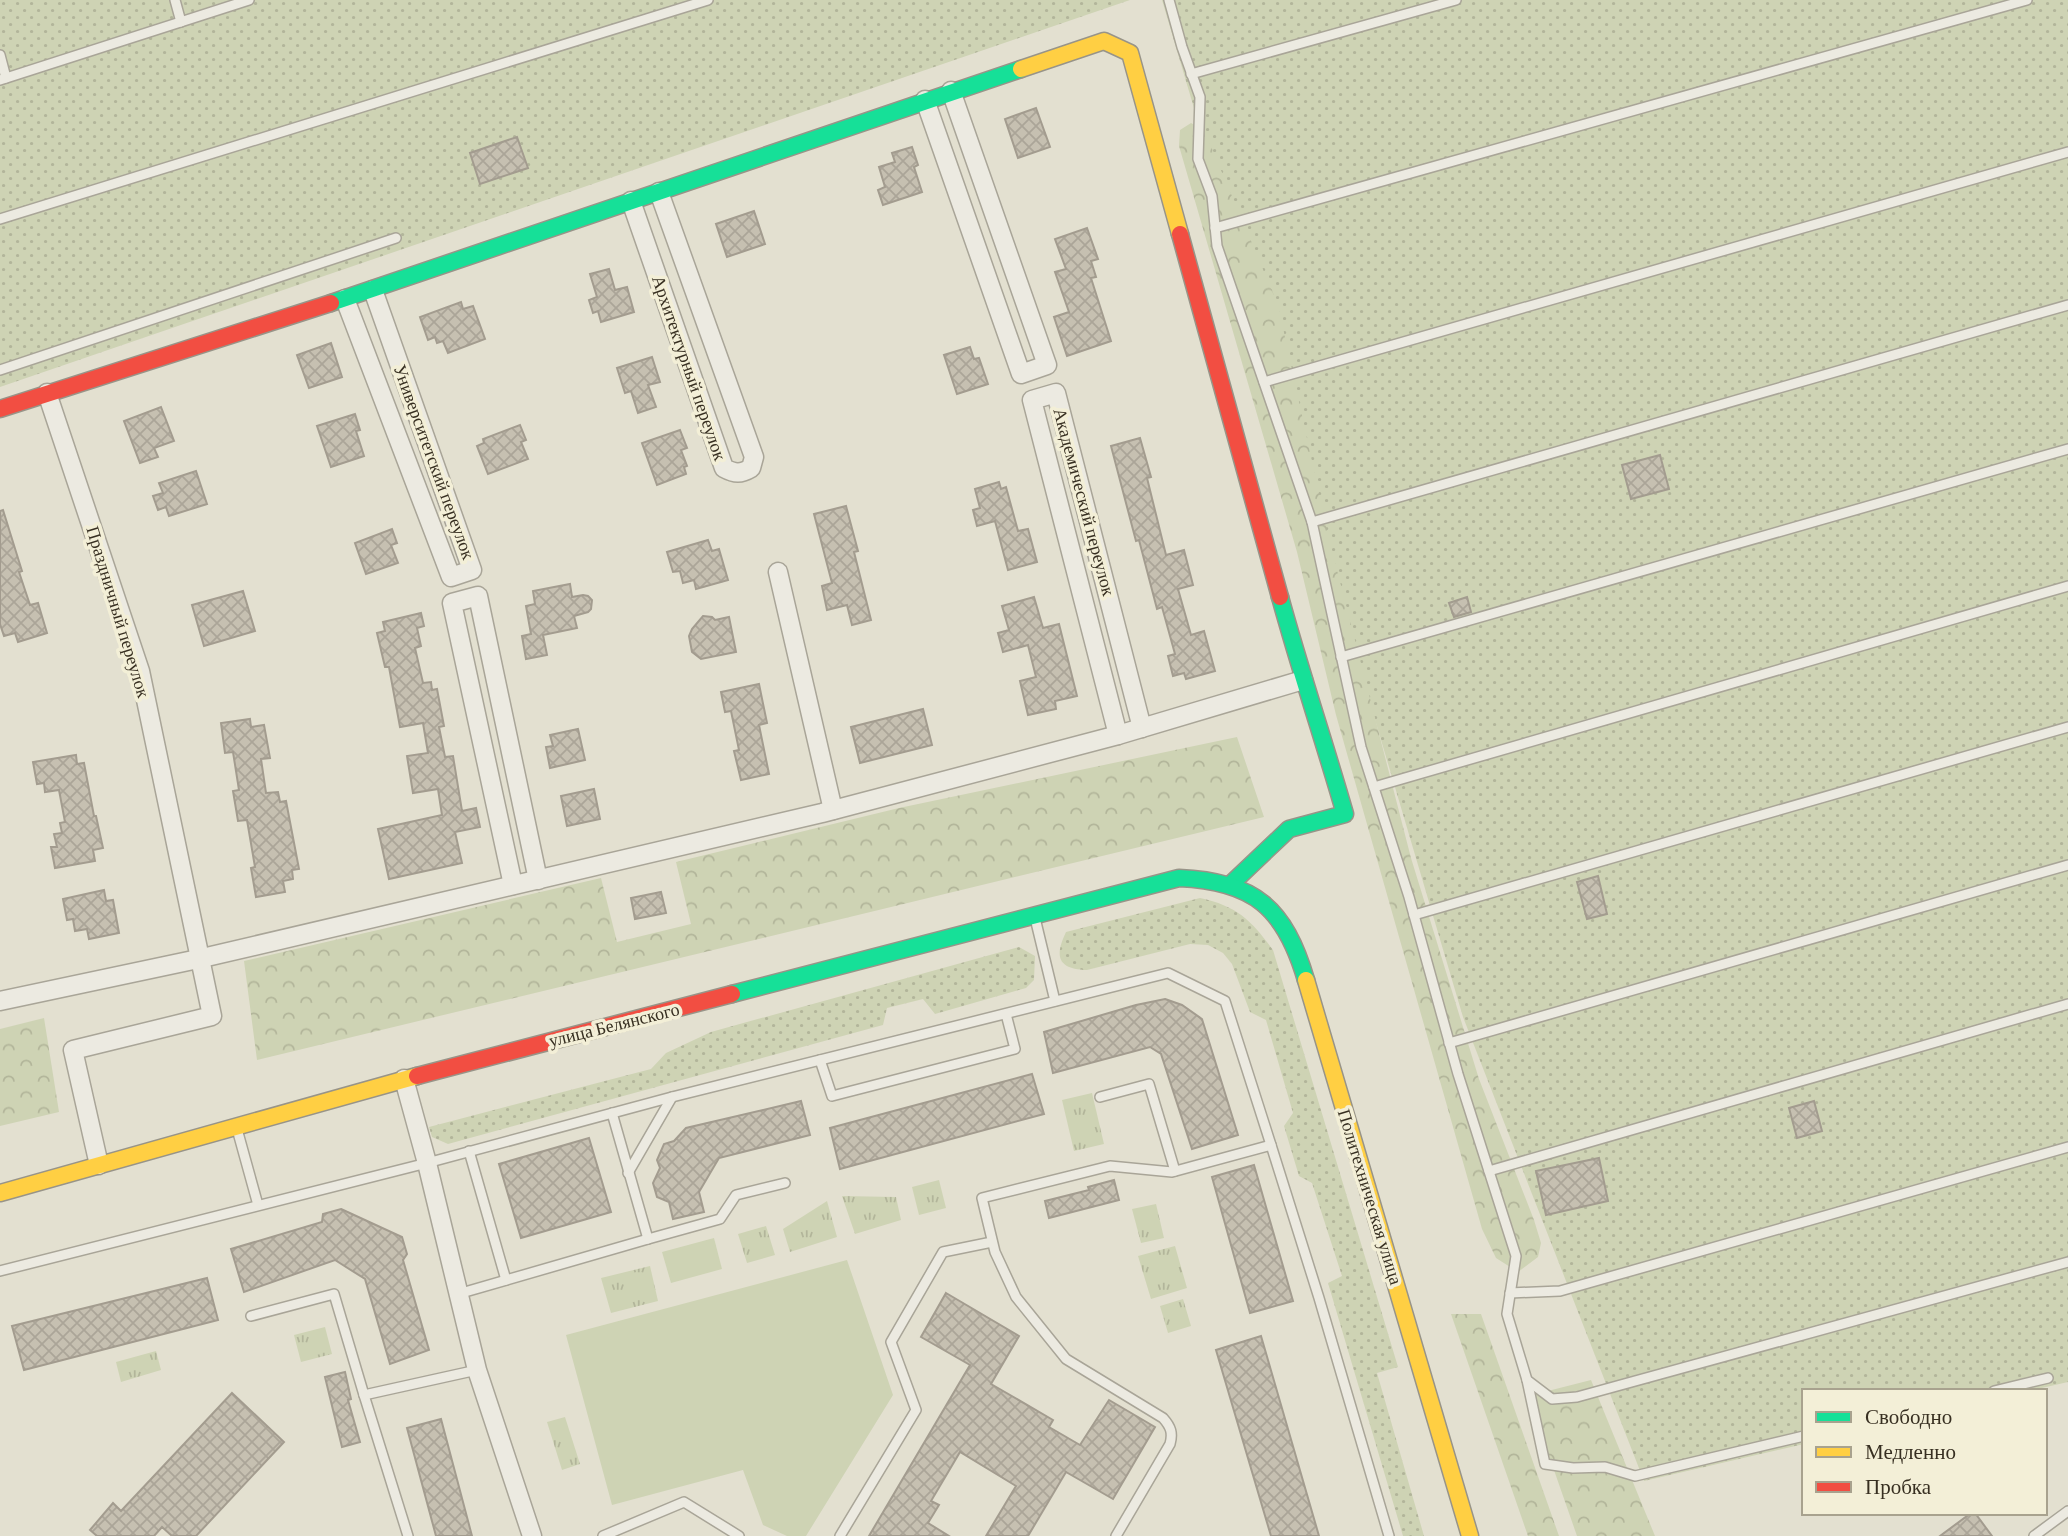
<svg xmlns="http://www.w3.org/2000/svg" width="2068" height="1536" font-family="'Crimson Pro',serif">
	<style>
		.grass { fill: url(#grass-dots) }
		.forest { fill: url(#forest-crowns) }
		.park { fill: url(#park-tufts) }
		.pitch { fill: #ced3b4 }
		.building { fill: url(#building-cross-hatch); stroke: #a39c8f; stroke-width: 2 }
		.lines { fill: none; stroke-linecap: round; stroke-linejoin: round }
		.lane-casing { stroke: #a9a598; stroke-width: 12 }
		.street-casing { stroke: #a9a598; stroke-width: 21 }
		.fast-casing { stroke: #989488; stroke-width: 19 }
		.slow-casing { stroke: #989488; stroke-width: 19 }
		.jam-casing { stroke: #989488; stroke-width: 19 }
		.lane { stroke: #eceae1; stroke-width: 9 }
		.street { stroke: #eceae1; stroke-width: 18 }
		.fast { stroke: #16e098; stroke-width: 16 }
		.slow { stroke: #ffcf43; stroke-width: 16 }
		.jam { stroke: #f24e42; stroke-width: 16 }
		.labels { text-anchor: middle; stroke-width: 7; stroke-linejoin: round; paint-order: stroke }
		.street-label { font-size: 18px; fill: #372f21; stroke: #f3efd7 }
	</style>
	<defs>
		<pattern id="grass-dots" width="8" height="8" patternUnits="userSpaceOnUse" patternTransform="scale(1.75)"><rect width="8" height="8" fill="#ced3b4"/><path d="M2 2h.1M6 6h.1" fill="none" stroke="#b2b59a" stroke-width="1.8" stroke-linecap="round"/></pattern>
		<pattern id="forest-crowns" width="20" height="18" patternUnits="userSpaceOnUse" patternTransform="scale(1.75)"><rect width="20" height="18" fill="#ced3b4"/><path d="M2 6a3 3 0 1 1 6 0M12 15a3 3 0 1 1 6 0" fill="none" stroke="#b2b59a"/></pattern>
		<pattern id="park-tufts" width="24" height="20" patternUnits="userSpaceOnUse" patternTransform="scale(1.75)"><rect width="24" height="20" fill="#ced3b4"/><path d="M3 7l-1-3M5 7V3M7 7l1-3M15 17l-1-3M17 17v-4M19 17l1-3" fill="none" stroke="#b2b59a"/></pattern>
		<pattern id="building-cross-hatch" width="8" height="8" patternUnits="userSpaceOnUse" patternTransform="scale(1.75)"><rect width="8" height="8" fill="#c6c0b1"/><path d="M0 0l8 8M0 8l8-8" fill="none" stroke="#aba598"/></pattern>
	</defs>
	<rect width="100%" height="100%" fill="#e3e0d0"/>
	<g class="grass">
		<polygon points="0,0 1130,0 0,387"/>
		<polygon points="1162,0 2068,0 2068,1382 2029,1391 1804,1391 1804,1444 1644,1481 1463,1017"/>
		<path d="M 1200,898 C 1237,906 1251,920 1273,950 L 1398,1367 L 1377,1373 L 1424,1536 L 1403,1536 L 1328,1283 L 1342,1276 L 1312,1183 L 1299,1176 L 1284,1126 L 1293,1113 L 1266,1020 L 1250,1012 L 1232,964 L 1223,953 L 1208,945 L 1190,944 L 1087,970 C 1058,969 1054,957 1066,932 Z"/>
		<polygon points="1019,947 1035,956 1034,980 1026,988 935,1014 923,999 887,1008 883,1025 448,1144 432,1137 429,1127 651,1069 666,1053 711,1032"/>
	</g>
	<g class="forest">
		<polygon points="1191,123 1204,130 1278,305 1328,535 1411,858 1479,1079 1534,1220 1541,1243 1538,1257 1518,1272 1496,1258 1482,1229 1336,715 1297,552 1179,146 1180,130"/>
		<polygon points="1237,737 1264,817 257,1060 244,961 601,878 617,942 691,924 676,862 899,808"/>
		<polygon points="44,1018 59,1112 0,1126 0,1029"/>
		<polygon points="1451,1314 1481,1314 1559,1536 1528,1536"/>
		<polygon points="1591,1380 1655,1536 1577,1536 1533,1410 1536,1394"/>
	</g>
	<g class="park">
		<polygon points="1092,1093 1104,1144 1074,1151 1062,1100"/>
		<polygon points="939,1180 946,1208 919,1215 912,1187"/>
		<polygon points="842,1196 896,1197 901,1220 855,1234"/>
		<polygon points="827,1201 837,1237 790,1252 783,1229"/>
		<polygon points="1156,1204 1164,1238 1141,1243 1132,1209"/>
		<polygon points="766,1226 775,1255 747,1263 738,1234"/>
		<polygon points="1175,1246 1187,1288 1151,1299 1138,1256"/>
		<polygon points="650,1266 658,1301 611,1313 601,1278"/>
		<polygon points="1183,1299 1191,1326 1168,1333 1160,1306"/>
		<polygon points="325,1327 332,1354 301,1362 294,1335"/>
		<polygon points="156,1351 161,1370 121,1382 116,1362"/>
		<polygon points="565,1417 580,1464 562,1470 547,1422"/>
	</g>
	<g class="pitch">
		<polygon points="714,1238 722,1269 671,1283 662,1252"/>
		<polygon points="847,1260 893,1395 806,1536 787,1536 763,1525 743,1470 612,1505 566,1335"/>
	</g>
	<g class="building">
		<polygon points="1036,108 1050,147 1018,158 1005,119"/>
		<polygon points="517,137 528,168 480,184 470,153"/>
		<polygon points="912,147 918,165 914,167 922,192 883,205 878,190 885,187 879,167 895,162 892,153"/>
		<polygon points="754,211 765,244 727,257 716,224"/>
		<polygon points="1087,228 1098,259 1091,261 1096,277 1091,278 1111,341 1067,356 1054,317 1069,312 1055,272 1066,269 1055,239"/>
		<polygon points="609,269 615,290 627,287 634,312 601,322 598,311 593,313 589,300 597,297 590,274"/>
		<polygon points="461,302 463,309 473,306 485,339 448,353 443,341 437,343 435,337 428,340 420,317"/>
		<polygon points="331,343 342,377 309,388 297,355"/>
		<polygon points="970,347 974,359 979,358 988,384 957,394 944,355"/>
		<polygon points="652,357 660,382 648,385 656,407 638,413 631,391 625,393 617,368"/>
		<polygon points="161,407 174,441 154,448 158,457 140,463 124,421"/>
		<polygon points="355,414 360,430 356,431 364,456 331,467 317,426"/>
		<polygon points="520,425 526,440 521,442 528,459 488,474 477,446 484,443 483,439"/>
		<polygon points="680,430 687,448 681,450 687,466 684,467 686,474 657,485 642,443"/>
		<polygon points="1140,438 1151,477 1147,478 1166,555 1184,550 1193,585 1178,589 1191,635 1204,631 1215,671 1186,679 1184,673 1173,676 1168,656 1175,654 1162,607 1157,609 1139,540 1136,541 1111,446"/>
		<polygon points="1660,455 1669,489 1631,499 1622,465"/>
		<polygon points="196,471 207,504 169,516 166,507 158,510 153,496 163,493 159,483"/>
		<polygon points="999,482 1001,489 1006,487 1018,531 1028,529 1037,562 1008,570 995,521 977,526 973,510 980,508 975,489"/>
		<polygon points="846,506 858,551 854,552 871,620 852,625 847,605 827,610 822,586 832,583 814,514"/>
		<polygon points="3,510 22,571 19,572 30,605 38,603 47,633 18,642 15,633 4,636 0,624 0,511"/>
		<polygon points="392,529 397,543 391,545 398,563 366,574 355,543"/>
		<polygon points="708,540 712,551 719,549 728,580 696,589 694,580 683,583 680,571 673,572 667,552"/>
		<polygon points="570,584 572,597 583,595 588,596 592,600 591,609 588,612 574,616 577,628 543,635 547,655 526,659 522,636 531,634 526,606 535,604 533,591"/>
		<polygon points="243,591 255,631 204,646 192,605"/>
		<polygon points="1034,597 1043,628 1059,624 1077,696 1055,701 1056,709 1028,715 1020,681 1036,677 1028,645 1003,652 998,633 1009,630 1002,606"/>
		<polygon points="1467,597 1471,612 1454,617 1449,603"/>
		<polygon points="421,613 424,626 417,628 421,646 415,648 423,683 431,682 432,690 437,689 444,726 439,727 445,757 453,756 462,811 476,808 480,827 455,832 462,863 389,879 378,829 442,815 438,789 413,793 407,756 428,753 423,723 400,727 389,667 385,667 377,633 385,631 383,622"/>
		<polygon points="703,616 712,617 715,620 729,617 736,652 701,659 692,652 689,636 692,629"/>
		<polygon points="759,684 767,723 759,725 769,774 741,780 734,751 739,750 731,711 725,712 721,692"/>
		<polygon points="923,709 932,745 860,763 851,727"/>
		<polygon points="250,719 251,727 264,725 270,758 261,759 266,793 278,792 280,802 286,801 299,869 292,870 293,879 283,881 285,892 256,897 251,868 255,867 247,820 238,821 233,791 239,790 233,752 225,753 221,723"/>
		<polygon points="578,729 585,760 550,768 546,747 553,746 550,735"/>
		<polygon points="76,755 77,764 84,763 94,816 96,816 103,848 93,850 95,861 55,868 51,847 57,847 54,834 62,833 60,823 65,822 59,790 45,792 44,783 37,784 33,762"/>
		<polygon points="594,789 600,819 567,826 561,796"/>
		<polygon points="1598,876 1607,914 1587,919 1577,882"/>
		<polygon points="104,890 106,901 113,900 119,933 89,939 87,929 75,931 73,919 67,920 63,899"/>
		<polygon points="661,892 666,913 635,919 631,898"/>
		<polygon points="1165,999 1182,1005 1202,1019 1238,1135 1192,1149 1161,1054 1150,1047 1053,1073 1044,1032 1136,1005"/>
		<polygon points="1032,1074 1044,1114 840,1169 830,1128"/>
		<polygon points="801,1101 810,1135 719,1158 699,1192 704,1212 673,1219 669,1202 657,1197 653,1183 660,1168 657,1160 664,1144 674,1141 686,1128"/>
		<polygon points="1814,1101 1822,1131 1797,1138 1789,1108"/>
		<polygon points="589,1138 611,1212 521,1238 499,1164"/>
		<polygon points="1599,1158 1608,1201 1546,1215 1536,1171"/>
		<polygon points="1254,1165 1293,1301 1250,1313 1212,1177"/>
		<polygon points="1114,1180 1119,1200 1049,1218 1045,1201 1089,1190 1088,1187"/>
		<polygon points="341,1209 402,1237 407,1254 403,1260 429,1350 390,1364 365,1279 335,1260 244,1292 231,1249 322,1222 323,1214"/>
		<polygon points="207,1278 218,1320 24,1370 12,1326"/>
		<polygon points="946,1293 1019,1336 991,1384 1053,1420 1049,1427 1080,1445 1109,1400 1155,1427 1113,1499 1066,1472 1028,1536 986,1536 1016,1486 960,1452 931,1501 939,1505 928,1523 949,1536 869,1536 970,1365 921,1337"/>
		<polygon points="1261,1336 1319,1536 1271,1536 1216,1350"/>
		<polygon points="345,1372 351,1399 348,1400 360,1442 342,1447 325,1377"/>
		<polygon points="232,1393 284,1442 196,1536 172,1536 162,1527 154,1536 97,1536 90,1530 113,1503 121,1511"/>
		<polygon points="441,1419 472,1536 436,1536 407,1428"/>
		<polygon points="1971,1513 1975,1513 1992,1536 1940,1536"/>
	</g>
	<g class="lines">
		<defs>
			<g id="lane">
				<polyline points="175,0 181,22"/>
				<polyline points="1169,0 1182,47 1200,97 1198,159 1212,196 1217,246 1312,522 1361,747 1409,897 1458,1074 1516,1256 1507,1314 1527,1380 1552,1399 1577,1397 2068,1262"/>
				<polyline points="0,55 6,78"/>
				<polyline points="1191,74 1456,0"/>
				<polyline points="0,80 249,0"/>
				<polyline points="0,219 708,0"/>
				<polyline points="1215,228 2027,0"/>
				<polyline points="0,370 396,238"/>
				<polyline points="1264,382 2068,152"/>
				<polyline points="1312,522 2068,305"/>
				<polyline points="1341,657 2068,449"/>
				<polyline points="1374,787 2068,586"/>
				<polyline points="1414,915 2068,727"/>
				<polyline points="1035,918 1055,1001"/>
				<polyline points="1449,1043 2068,865"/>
				<polyline points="820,1060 832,1096 1015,1049 1006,1014"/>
				<polyline points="1100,1097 1149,1084 1175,1171"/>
				<polyline points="612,1113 648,1239 720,1219 736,1195 785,1183"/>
				<polyline points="237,1129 258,1205"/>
				<polyline points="469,1151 506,1280"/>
				<polyline points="1489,1171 2068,1004"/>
				<polyline points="628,1173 672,1097"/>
				<polyline points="0,1271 427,1163 672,1097 1168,973 1225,1001 1271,1145"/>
				<polyline points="1510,1293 1560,1291 2068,1147"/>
				<polyline points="458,1294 648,1239"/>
				<polyline points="251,1316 334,1294 364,1395 477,1370"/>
				<polyline points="1527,1380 1545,1464 1573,1468 1605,1467 1635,1476 1804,1436"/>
				<polyline points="1994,1391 2048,1378"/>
				<polyline points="364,1395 408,1536"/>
				<polyline points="603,1536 684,1502 739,1536"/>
				<polyline points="840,1536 916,1410 891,1342 943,1252 992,1242"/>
				<path d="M 1116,1536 L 1170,1444 C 1173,1433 1171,1427 1163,1418 L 1066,1359 L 1016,1297 L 995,1252 L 982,1198 L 1110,1166 L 1172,1172 L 1271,1145 L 1319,1298 L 1389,1536"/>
				<polyline points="2034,1536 2068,1511"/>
			</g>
			<g id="street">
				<polyline points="925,100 1021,374 1047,365 951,91"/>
				<path d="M 631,201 L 724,468 C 735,474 741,474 751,468 L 754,457 L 659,192"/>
				<polyline points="345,299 451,577 472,570 373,290"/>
				<polyline points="47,393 140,671 212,1016 73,1050 99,1165"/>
				<polyline points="778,572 833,810"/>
				<polyline points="1118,735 1032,400 1056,393 1142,728"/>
				<polyline points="513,885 452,603 478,596 538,880"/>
				<polyline points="0,1001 198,959 822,813 1118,735 1303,680"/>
				<polyline points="404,1079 427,1163 477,1370 532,1536"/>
			</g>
			<g id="fast">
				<polyline points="331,303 1021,69"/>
				<path d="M 1231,884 L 1289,829 L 1345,814 C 1324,741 1300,670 1280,597"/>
				<path d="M 732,994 L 1179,878 C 1254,881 1285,908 1306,980"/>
			</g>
			<g id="slow">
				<polyline points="1021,69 1104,41 1130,53 1180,234"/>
				<polyline points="1306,980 1470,1536"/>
				<polyline points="0,1193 417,1076"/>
			</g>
			<g id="jam">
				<polyline points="1180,234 1280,597"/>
				<polyline points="0,409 331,303"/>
				<polyline points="417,1076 732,994"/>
			</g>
		</defs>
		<use href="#lane" class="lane-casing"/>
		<use href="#street" class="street-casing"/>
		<use href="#fast" class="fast-casing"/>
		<use href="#slow" class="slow-casing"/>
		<use href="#jam" class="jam-casing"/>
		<use href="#lane" class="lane"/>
		<use href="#street" class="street"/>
		<use href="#fast" class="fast"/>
		<use href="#slow" class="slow"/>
		<use href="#jam" class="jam"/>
	</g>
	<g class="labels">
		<g class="street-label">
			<text transform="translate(689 368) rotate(71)" y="6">Архитектурный переулок</text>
			<text transform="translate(434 462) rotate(70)" y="6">Университетский переулок</text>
			<text transform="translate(1084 502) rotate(75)" y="6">Академический переулок</text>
			<text transform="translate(118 612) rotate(73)" y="6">Праздничный переулок</text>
			<text transform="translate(614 1025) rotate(-14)" y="6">улица Белянского</text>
			<text transform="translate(1370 1197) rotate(73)" y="6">Политехническая улица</text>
		</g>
	</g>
	<rect x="1802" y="1389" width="245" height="126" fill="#f3efd7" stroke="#a8a28e" stroke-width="2"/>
	<rect x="1816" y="1412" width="35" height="10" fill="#16e098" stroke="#a8a28e" stroke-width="2"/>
	<text x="1865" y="1424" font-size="21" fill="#372f21">Свободно</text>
	<rect x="1816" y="1447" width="35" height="10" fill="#ffcf43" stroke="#a8a28e" stroke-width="2"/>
	<text x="1865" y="1459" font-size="21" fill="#372f21">Медленно</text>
	<rect x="1816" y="1482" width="35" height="10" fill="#f24e42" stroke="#a8a28e" stroke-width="2"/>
	<text x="1865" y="1494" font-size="21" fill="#372f21">Пробка</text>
</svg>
